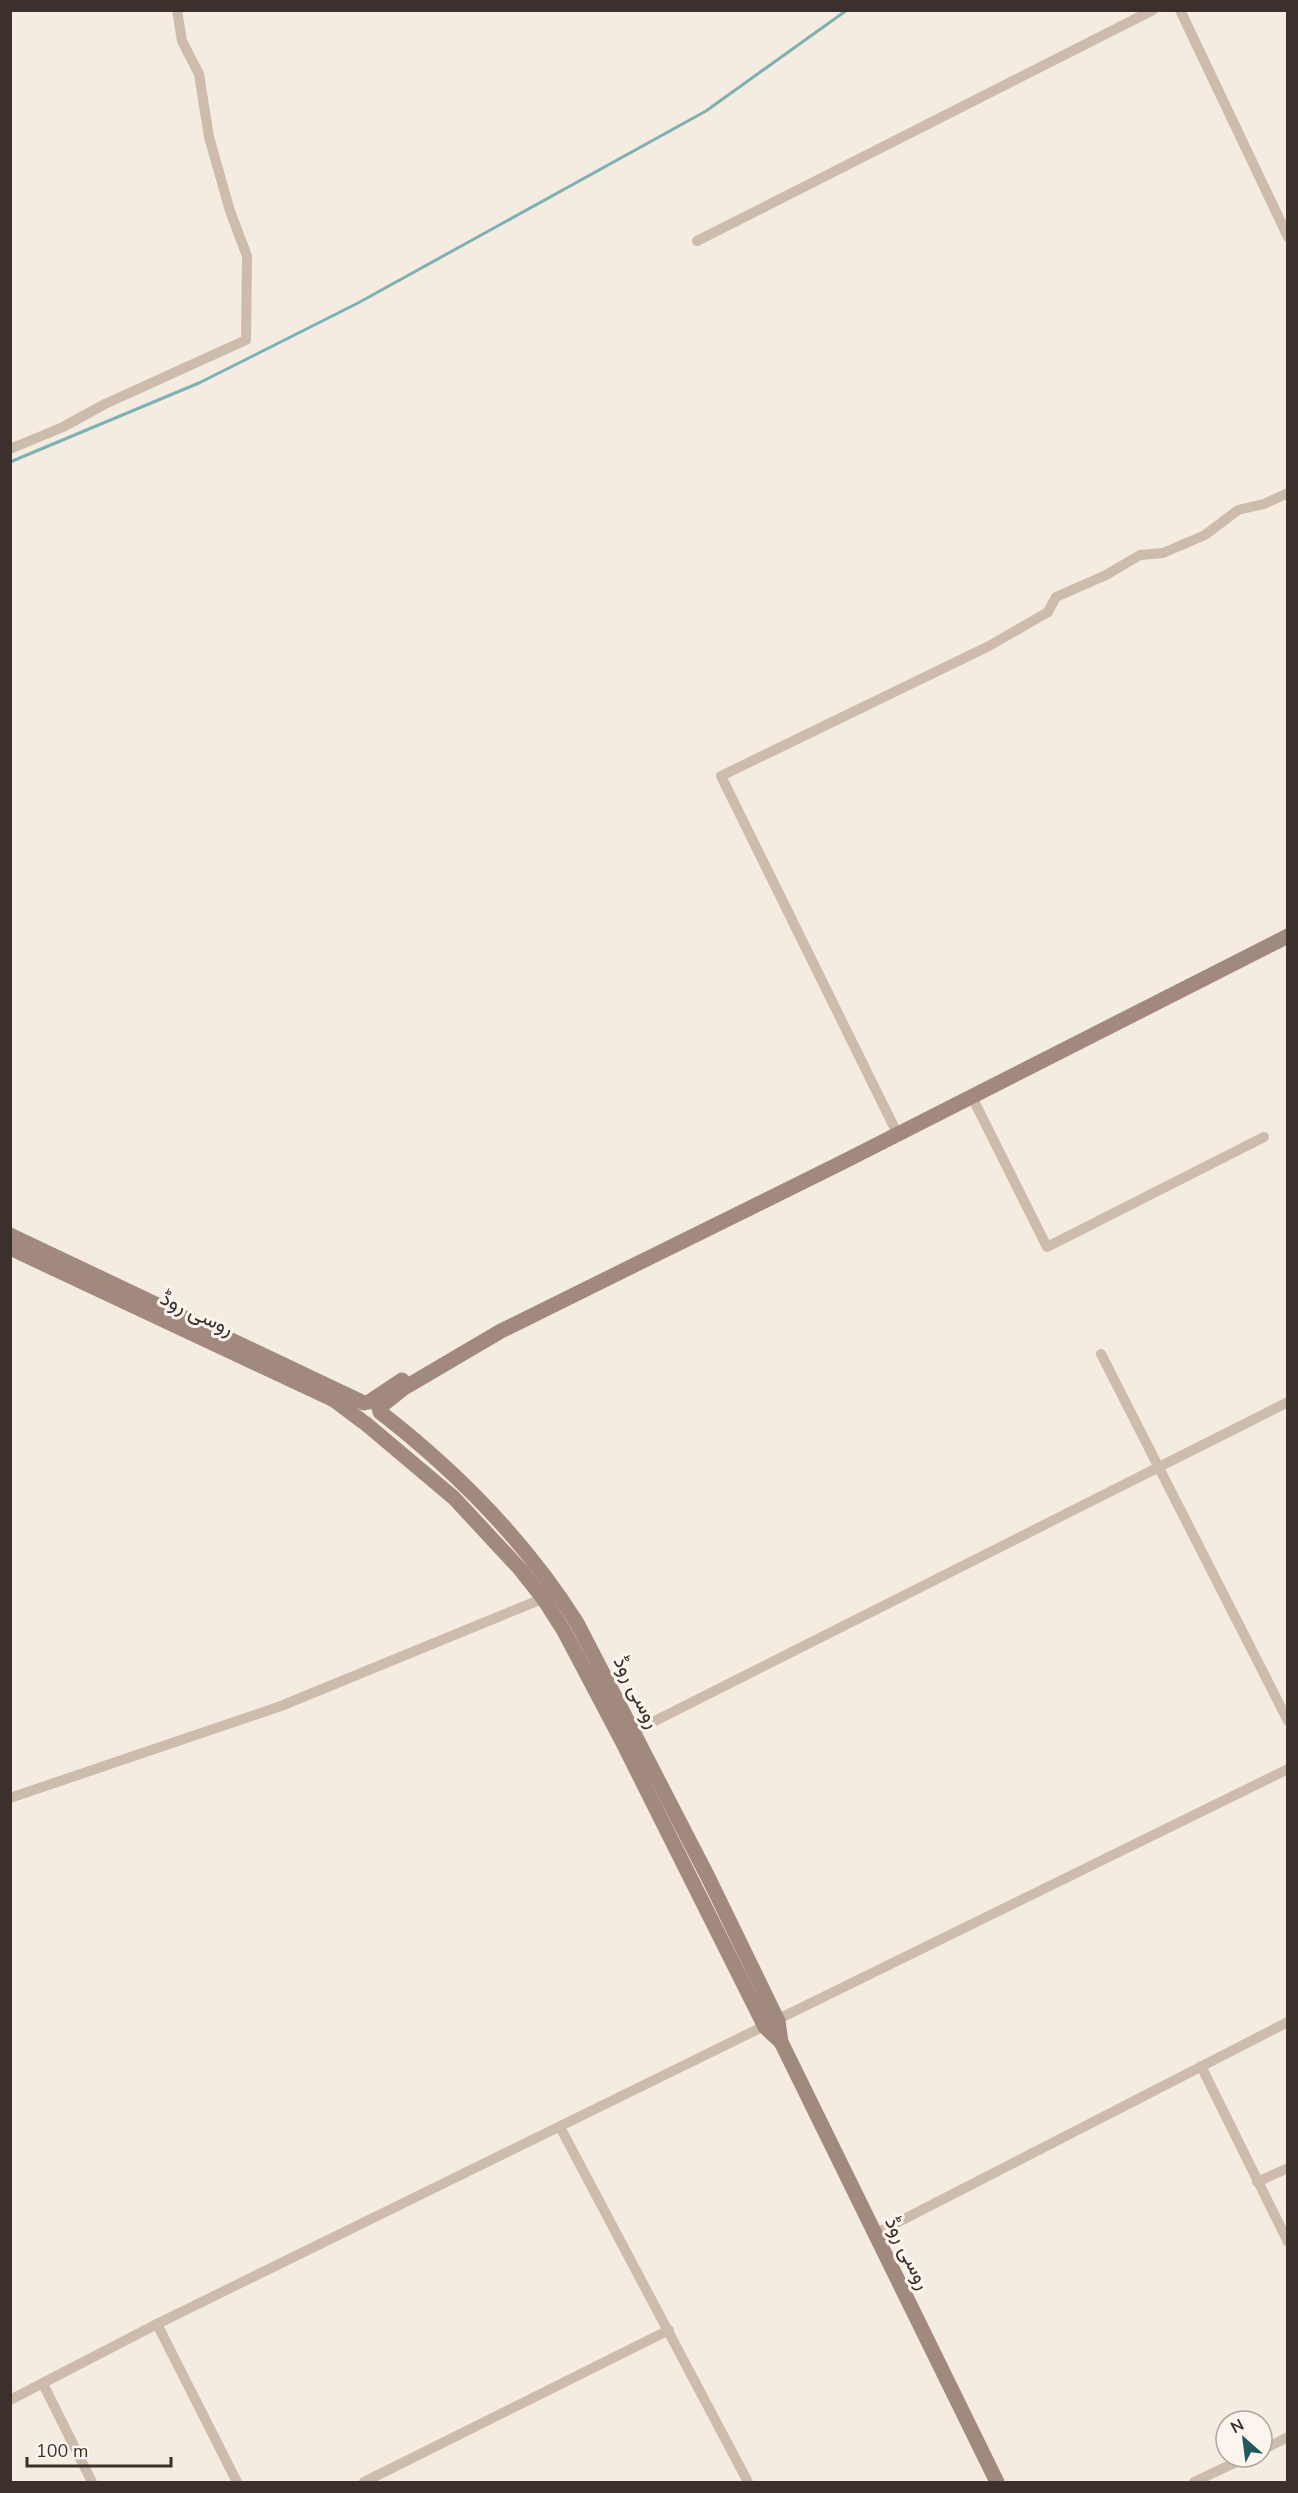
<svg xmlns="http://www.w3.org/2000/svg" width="1298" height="2493" font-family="'Nunito Sans',Vazirmatn,sans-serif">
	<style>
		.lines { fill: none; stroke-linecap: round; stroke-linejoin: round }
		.stream { stroke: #7fb0b2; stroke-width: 3 }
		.minor { stroke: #cdbbac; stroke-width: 10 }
		.secondary { stroke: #a18a7d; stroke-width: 15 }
		.labels { text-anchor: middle; stroke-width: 6; stroke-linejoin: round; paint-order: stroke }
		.street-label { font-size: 21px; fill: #3b302b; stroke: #fbf5ee }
	</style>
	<rect width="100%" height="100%" fill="#f4ebe1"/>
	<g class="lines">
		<polyline class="stream" points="10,462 199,383 358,303 706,111 847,10"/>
		<g class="minor">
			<polyline points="1180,10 1288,237"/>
			<polyline points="697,241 1153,10"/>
			<polyline points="10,449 63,427 105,404 246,340 247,256 230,211 209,137 199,74 182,41 177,10"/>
			<polyline points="971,1095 1047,1247 1264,1137"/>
			<polyline points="897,1133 721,776 989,646 1048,612 1056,597 1106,575 1140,555 1163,553 1205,535 1238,510 1264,504 1288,493"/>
			<polyline points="1101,1354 1288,1721"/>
			<polyline points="633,1732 1288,1402"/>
			<polyline points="10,1798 281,1706 549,1596"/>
			<polyline points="1201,2066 1288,2242"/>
			<polyline points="560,2127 748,2482"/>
			<polyline points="1257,2182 1288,2168"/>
			<polyline points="875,2234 1288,2022"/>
			<polyline points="157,2324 237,2482"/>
			<polyline points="43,2384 92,2482"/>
			<polyline points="10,2400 157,2324 1288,1769"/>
			<polyline points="1262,2450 1288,2437"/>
			<polyline points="364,2482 669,2330"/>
			<polyline points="1194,2482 1247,2457"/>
		</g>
		<g class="secondary">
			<polyline points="10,1235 364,1403"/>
			<polyline points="10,1248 334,1400 362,1421"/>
			<polyline points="369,1402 402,1380"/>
			<polyline points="379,1408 404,1388 501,1331 841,1163 1288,936"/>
			<path d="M 380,1412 C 456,1471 526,1542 577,1623 L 708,1877 L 778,2021 L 781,2042 L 997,2482"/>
			<polyline points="365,1423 454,1498 520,1569 543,1598 564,1631 622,1741 765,2027 781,2042"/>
		</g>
	</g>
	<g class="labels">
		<g class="street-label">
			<text transform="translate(197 1313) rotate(25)" y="7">روسی روڈ</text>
			<text transform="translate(637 1692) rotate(63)" y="7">روسی روڈ</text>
			<text transform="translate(908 2253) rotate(64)" y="7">روسی روڈ</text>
		</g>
	</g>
	<rect width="1298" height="2493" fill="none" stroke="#3b302b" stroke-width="24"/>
	<g transform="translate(1244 2439) rotate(332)"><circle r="28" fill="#fbf5ee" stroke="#aea6a0" stroke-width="1.5"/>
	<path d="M0-4.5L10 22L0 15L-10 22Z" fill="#1f5a5e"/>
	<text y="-9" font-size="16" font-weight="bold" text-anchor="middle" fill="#3b302b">N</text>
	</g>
	<path d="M27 2457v9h144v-9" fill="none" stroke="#3b302b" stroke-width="3"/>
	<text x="36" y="2457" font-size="18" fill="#3b302b" stroke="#fbf5ee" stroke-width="4.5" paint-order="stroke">100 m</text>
</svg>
